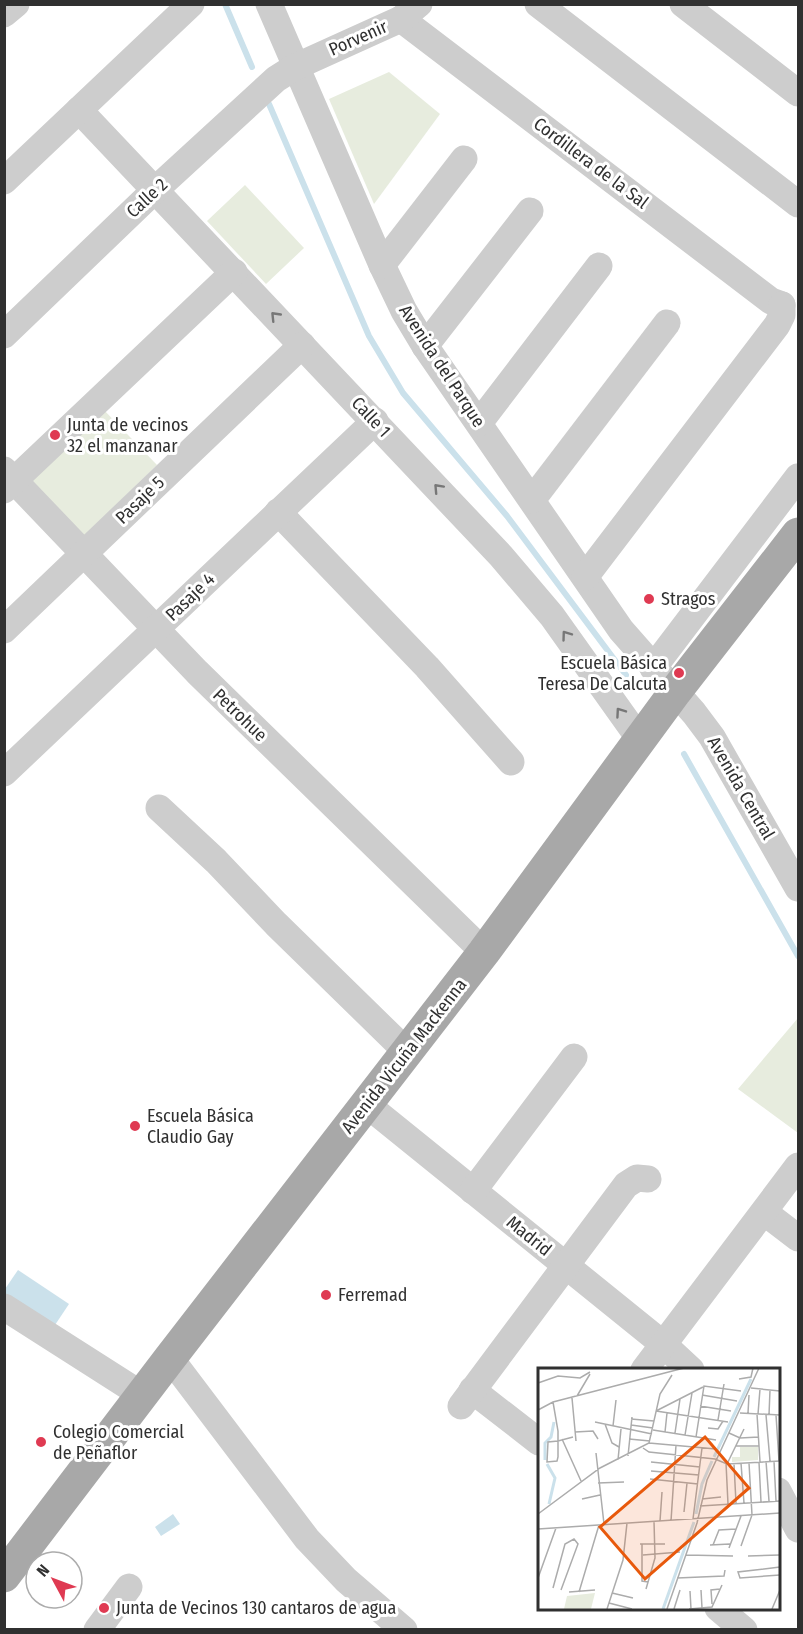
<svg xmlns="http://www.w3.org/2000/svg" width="803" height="1634" font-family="'Fira Sans Condensed',sans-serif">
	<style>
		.green { fill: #e7ecde }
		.water { fill: #cbe1eb }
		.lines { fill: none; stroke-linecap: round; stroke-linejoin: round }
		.stream { stroke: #cbe1eb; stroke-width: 6 }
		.minor { stroke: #cdcdcd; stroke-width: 27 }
		.major { stroke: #a8a8a8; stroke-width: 33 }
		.oneway { stroke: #777 }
		.poi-dot { fill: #df3a52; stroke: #fff; stroke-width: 2 }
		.labels { text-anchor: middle; stroke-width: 6; stroke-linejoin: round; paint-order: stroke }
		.street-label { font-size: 18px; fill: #303030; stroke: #fff }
		.poi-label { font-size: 18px; fill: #303030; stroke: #fff; text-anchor: start }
		.inset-river { fill: none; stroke: #cbe1eb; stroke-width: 3 }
		.inset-road { fill: none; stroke: #acacac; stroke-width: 1.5 }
		.view { fill: #e8590c; fill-opacity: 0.15; stroke: #e8590c; stroke-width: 3 }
		.inset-edge { fill: none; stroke: #303030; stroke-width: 3 }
	</style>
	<rect width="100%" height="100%" fill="#fff"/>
	<g class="green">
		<polygon points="389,72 440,114 374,204 329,99"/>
		<polygon points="245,185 304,248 266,284 207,221"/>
		<polygon points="101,407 157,465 83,537 27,479"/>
		<polygon points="798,1018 798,1133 738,1089"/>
	</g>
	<g class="water">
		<polygon points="18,1270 69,1304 53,1328 5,1296 5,1289"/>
		<polygon points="173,1514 180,1524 161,1536 155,1527"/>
	</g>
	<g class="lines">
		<g class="stream">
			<polyline points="225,4 252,67"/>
			<polyline points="269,104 369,336 403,393 507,516 626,675"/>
			<polyline points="684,754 798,956"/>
		</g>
		<g class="minor">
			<polyline points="269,4 382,265 404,311 425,346 621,630 694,713 712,737 798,888"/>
			<polyline points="538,4 798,204"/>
			<polyline points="683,4 798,93"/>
			<polyline points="4,14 16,4"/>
			<polyline points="401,19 771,301 782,305"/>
			<polyline points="79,110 501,556 552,616 641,741"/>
			<polyline points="4,181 191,4"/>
			<polyline points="382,265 464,159"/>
			<polyline points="4,335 155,190 276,79 295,67 401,19 419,4"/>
			<polyline points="425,346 530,211"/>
			<polyline points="479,423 599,266"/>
			<polyline points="4,470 197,672 484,952"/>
			<polyline points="4,490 234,272"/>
			<polyline points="532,500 667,323"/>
			<polyline points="278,512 427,667 511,762"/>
			<polyline points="585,577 777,325 782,315 782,305"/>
			<polyline points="4,630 302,345"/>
			<polyline points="653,668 798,477"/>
			<polyline points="4,773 375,421"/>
			<polyline points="159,808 216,861 276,924 407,1052"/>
			<polyline points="366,1104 663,1344 691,1370"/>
			<polyline points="473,1191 574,1057"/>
			<polyline points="764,1212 798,1238"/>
			<polyline points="4,1307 142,1395"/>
			<polyline points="170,1358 307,1539 346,1580 404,1630"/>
			<polyline points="644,1370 798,1166"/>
			<polyline points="472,1390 539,1442"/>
			<polyline points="461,1406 626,1185 637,1178 648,1179"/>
			<polyline points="778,1491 798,1529"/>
			<polyline points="718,1608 744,1630"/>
			<polyline points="97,1630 129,1587"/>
		</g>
		<polyline class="major" points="4,1576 170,1358 484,952 675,692 798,534"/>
	</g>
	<defs><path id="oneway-chevron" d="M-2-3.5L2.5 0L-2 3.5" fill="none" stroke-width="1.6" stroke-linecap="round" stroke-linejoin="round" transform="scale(1.5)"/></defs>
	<g class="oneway">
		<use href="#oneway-chevron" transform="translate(275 316) rotate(-134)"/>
		<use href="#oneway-chevron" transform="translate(438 488) rotate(-133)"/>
		<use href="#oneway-chevron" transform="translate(566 635) rotate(-126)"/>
		<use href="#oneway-chevron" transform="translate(620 712) rotate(-125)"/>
	</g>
	<g class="poi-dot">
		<circle cx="55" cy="435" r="6"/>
		<circle cx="649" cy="599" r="6"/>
		<circle cx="679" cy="673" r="6"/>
		<circle cx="135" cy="1126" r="6"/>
		<circle cx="326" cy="1295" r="6"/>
		<circle cx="41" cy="1442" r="6"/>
		<circle cx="104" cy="1608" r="6"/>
	</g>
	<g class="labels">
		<g class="street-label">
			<text transform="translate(358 38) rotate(-24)" y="6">Porvenir</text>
			<text transform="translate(591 163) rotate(37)" y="6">Cordillera de la Sal</text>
			<text transform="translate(147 198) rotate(-43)" y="6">Calle 2</text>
			<text transform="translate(442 366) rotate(57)" y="6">Avenida del Parque</text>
			<text transform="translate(371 417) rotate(47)" y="6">Calle 1</text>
			<text transform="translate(140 500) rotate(-44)" y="6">Pasaje 5</text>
			<text transform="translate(190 597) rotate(-44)" y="6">Pasaje 4</text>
			<text transform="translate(240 715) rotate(44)" y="6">Petrohue</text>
			<text transform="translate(741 788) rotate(60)" y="6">Avenida Central</text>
			<text transform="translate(404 1056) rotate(-52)" y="6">Avenida Vicuña Mackenna</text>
			<text transform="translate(529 1236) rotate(39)" y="6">Madrid</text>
		</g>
		<g class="poi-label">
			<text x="67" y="431">Junta de vecinos<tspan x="67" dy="21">32 el manzanar</tspan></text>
			<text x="661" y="605">Stragos</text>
			<text x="667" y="669" text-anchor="end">Escuela Básica<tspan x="667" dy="21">Teresa De Calcuta</tspan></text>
			<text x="147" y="1122">Escuela Básica<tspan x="147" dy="21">Claudio Gay</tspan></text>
			<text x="338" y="1301">Ferremad</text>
			<text x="53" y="1438">Colegio Comercial<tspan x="53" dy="21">de Peñaflor</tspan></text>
			<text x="116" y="1614">Junta de Vecinos 130 cantaros de agua</text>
		</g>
	</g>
	<g transform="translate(538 1368)">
		<rect width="242" height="242" fill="#fff"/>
		<path d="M 202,79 L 220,79 L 220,92 L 194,94 L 194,89 L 202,89 ZM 57,225 L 53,241 L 26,241 L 29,228 Z" fill="#e7ecde"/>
		<path class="inset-river" d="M 176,89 L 213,11M 7,92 L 7,75 L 13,69 L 16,54M 9,96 L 17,110 L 11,136M 158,146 L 164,116 L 174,93M 125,241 L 156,154"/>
		<path class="inset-road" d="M 201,11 L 213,9 L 215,0M 0,15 L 20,8 L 42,10 L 52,4M 213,20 L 242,23M 164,27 L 199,33M 39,28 L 52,6M 34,30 L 38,73M 15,34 L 20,63 L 20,89 L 19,93 L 9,94 L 10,74 L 20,73 L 35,69M 162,38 L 193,43M 0,42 L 15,34 L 146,0M 118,43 L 190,54M 118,43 L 165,19M 202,45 L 242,47M 210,45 L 211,27M 219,46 L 222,94M 220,46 L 222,21M 228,47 L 232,93M 231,47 L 232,22M 238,47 L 241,93M 93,51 L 116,53M 180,52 L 186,16M 57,54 L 114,66M 67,56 L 74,75 L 81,79M 93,57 L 115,60M 75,58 L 78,32M 170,60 L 180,61 L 185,53M 115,62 L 178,72M 37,64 L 55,63 L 60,71M 127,64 L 129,45M 137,65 L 142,31M 191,65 L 202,70 L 221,69M 147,67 L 154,25M 158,69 L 166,18 L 203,23M 24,71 L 43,113M 91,71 L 112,73M 111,75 L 178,81M 198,78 L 221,78M 105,80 L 111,84 L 177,91 L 189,96 L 242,93M 58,85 L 66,156M 90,88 L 94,49M 80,92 L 83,61M 228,93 L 231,133M 236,93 L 238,133M 113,94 L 162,99M 221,94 L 223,134M 188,95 L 190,136M 203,95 L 206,135M 189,96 L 206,61M 196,96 L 198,135M 113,103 L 161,107M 112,111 L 160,116M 60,115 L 86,114M 44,131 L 62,127M 164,131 L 183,129M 162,138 L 242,133M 146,144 L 149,115M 0,146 L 62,100 L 111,75 L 122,26 L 134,7M 155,151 L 164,80M 122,153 L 124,124M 133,153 L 138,77M 0,161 L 242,145M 102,176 L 127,176M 104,176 L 104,213 L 110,214M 172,177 L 192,176M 175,177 L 181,162 L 198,161M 203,178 L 214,147 L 211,95M 191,180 L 203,148M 105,187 L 142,184M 148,187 L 195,188M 210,188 L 242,187M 242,199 L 200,204 L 202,210 L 242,207M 0,210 L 18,160M 139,210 L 186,208 L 187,202M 15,220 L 27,176 L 36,171 L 40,176 L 23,222M 108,221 L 117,190 L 116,153M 163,222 L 164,240M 152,223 L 153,241M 31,224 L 57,222M 41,224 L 61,157M 74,225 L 95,230M 71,235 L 94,241M 174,236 L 173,222 L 182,221M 69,241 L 85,192 L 89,155M 129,241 L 159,155 L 169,112 L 221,0M 136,241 L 142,222M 151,241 L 174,239 L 184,217M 234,241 L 242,222"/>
		<path class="view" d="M 167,69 L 211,120 L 107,211 L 62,159 Z"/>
		<rect width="242" height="242" class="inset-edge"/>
	</g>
	<rect width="803" height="1634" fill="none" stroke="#303030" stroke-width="12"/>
	<g transform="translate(54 1580) rotate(311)"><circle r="28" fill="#ffffff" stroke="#acacac" stroke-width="1.5"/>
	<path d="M0-4.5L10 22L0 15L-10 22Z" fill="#df3a52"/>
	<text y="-9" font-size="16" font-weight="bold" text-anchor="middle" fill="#303030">N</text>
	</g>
</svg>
